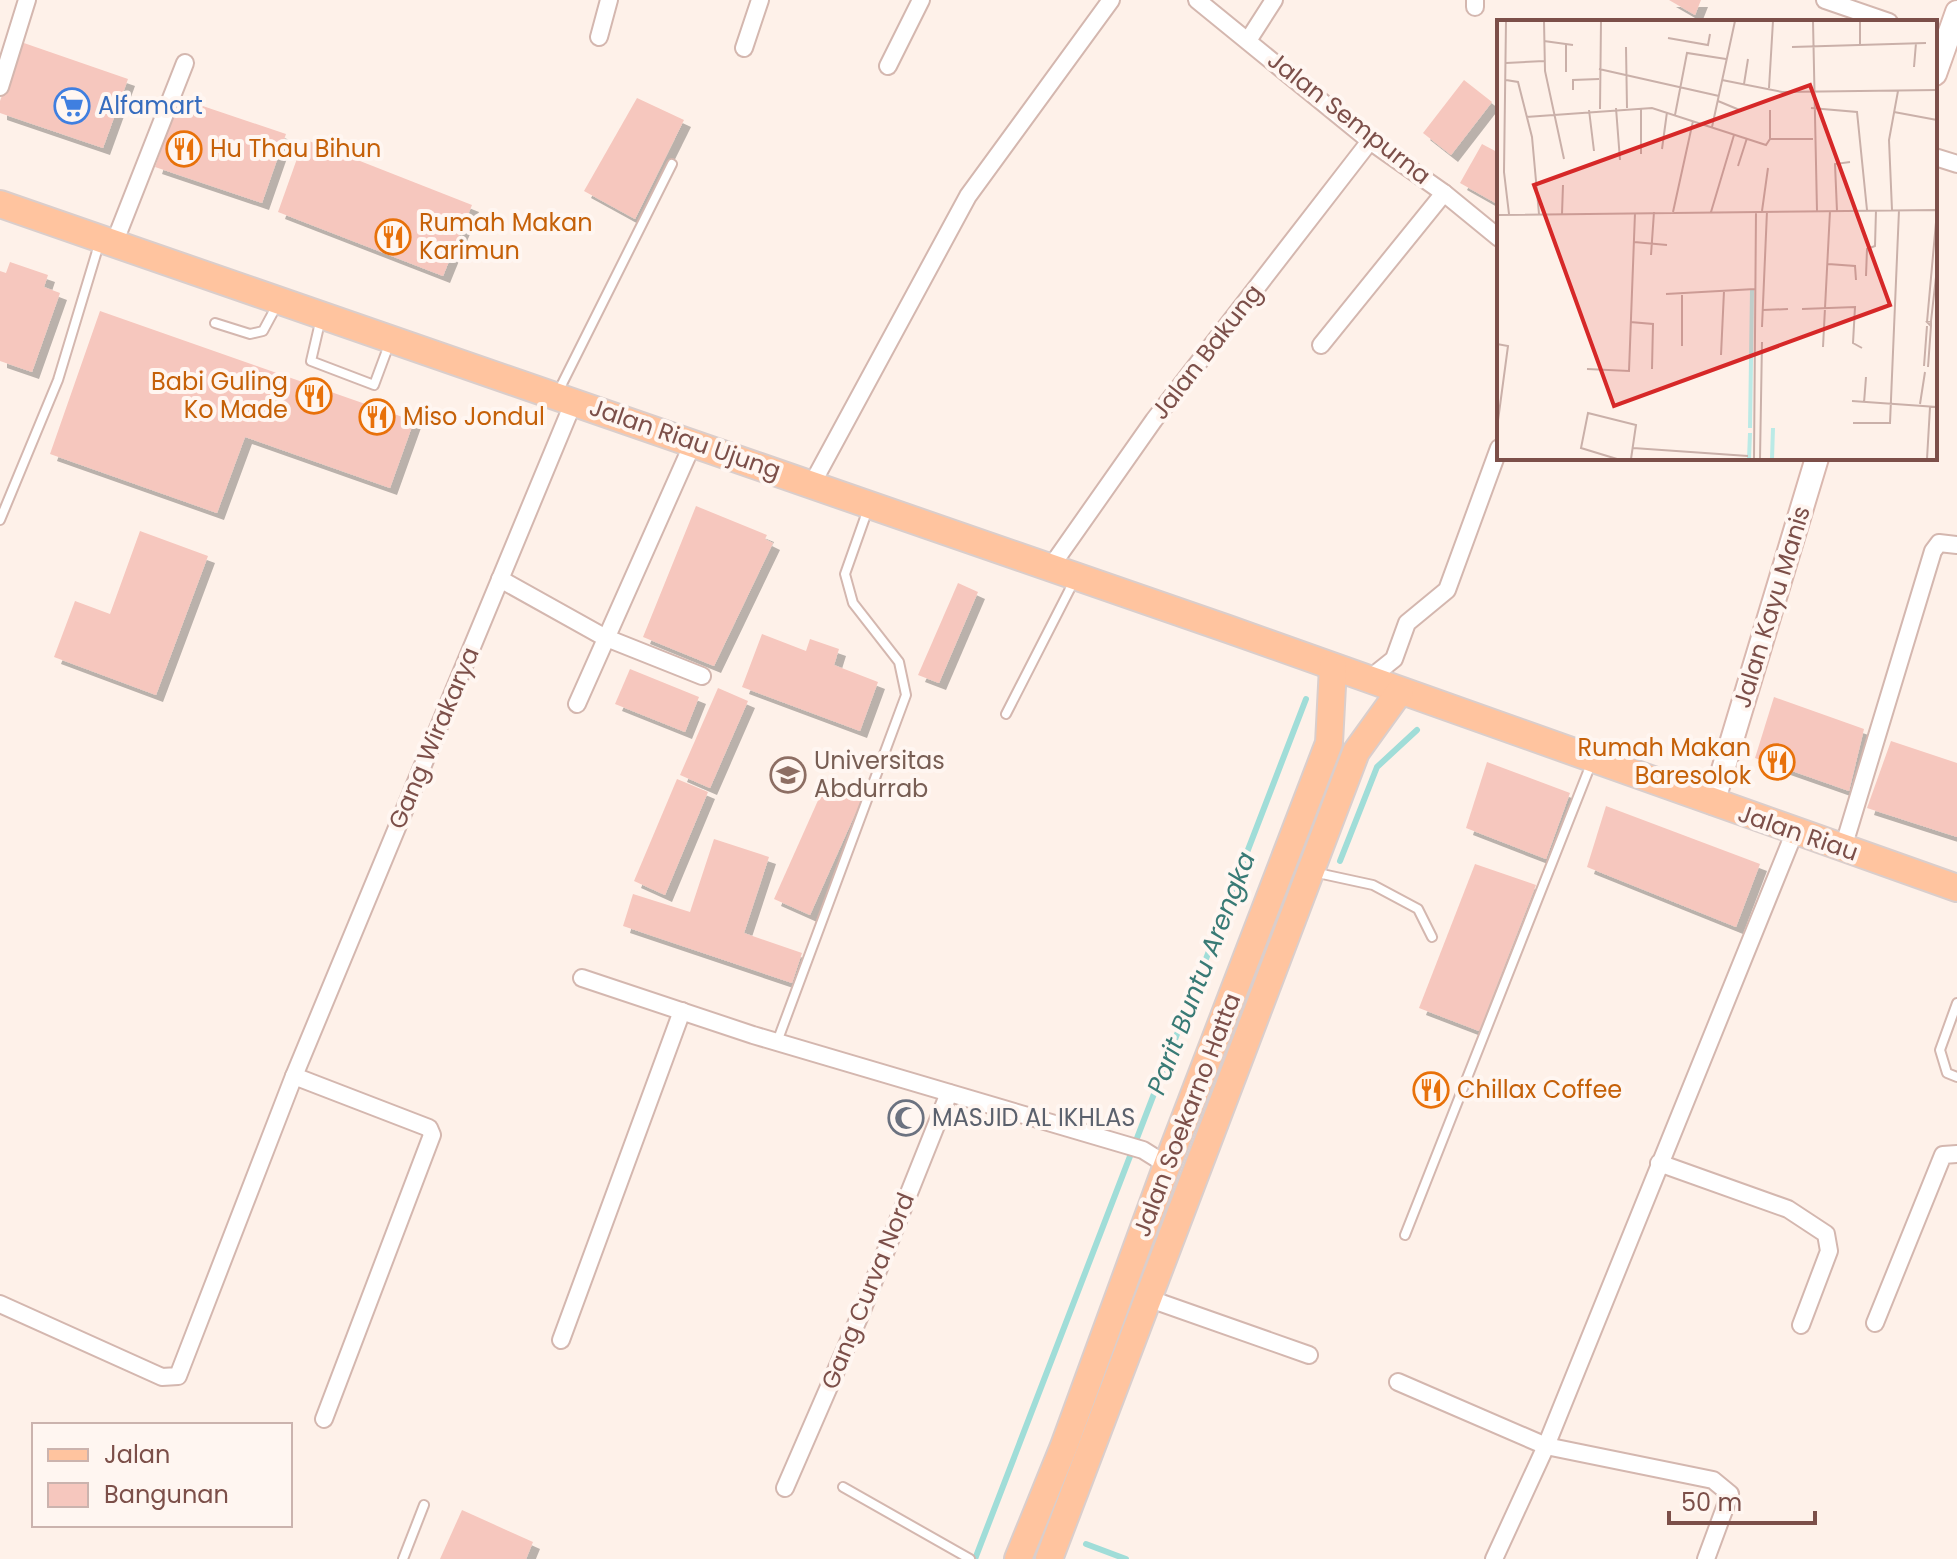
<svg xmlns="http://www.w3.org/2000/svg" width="1957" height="1559" font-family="Poppins,sans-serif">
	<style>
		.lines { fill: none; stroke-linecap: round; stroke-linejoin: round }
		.stream { stroke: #a0ddd8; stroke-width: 6 }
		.building { fill: #f6c7be; filter: url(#shadow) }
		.lane-casing { stroke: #d4b7af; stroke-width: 12 }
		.street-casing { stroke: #d4b7af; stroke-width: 20 }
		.secondary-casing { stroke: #dab8af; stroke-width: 26 }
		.primary-casing { stroke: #dacecc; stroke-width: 30 }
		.lane { stroke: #fff; stroke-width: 8 }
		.street { stroke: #fff; stroke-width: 16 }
		.secondary { stroke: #fff; stroke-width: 22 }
		.primary { stroke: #ffc49f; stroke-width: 26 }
		.labels { text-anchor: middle; stroke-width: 8; stroke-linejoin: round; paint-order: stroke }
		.shop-label { font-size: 24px; fill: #366cbe; stroke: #fff6f1; text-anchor: start }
		.street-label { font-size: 24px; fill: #7c4f49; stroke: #fff6f1 }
		.food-label { font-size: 24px; fill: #c56008; stroke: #fff6f1; text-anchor: start }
		.education-label { font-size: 24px; fill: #785e54; stroke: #fff6f1; text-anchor: start }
		.worship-label { font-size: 24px; fill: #5b616d; stroke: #fff6f1; text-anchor: start }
		.water-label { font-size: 26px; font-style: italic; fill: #387a75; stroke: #fff6f1 }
		.inset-river { fill: none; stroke: #bbeae6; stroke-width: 4 }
		.inset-road { fill: none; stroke: #cab0a9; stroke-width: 2 }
		.view { fill: #d62828; fill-opacity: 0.15; stroke: #d62828; stroke-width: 4 }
		.inset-edge { fill: none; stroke: #7c4f49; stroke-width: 4 }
	</style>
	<defs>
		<filter id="shadow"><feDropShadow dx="7" dy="7" stdDeviation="0" flood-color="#0004"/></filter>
	</defs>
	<rect width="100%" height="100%" fill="#fef1e9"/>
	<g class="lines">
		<g class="stream">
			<polyline points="1340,861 1377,767 1417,730"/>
			<polyline points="1086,1544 1126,1559"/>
			<polyline points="975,1559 1306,699"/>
		</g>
	</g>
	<g class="building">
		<polygon points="1669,0 1701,0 1695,15"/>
		<polygon points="21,42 128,79 103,148 0,113 0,101"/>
		<polygon points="1464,80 1492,102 1451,155 1423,133"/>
		<polygon points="179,98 286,134 262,203 155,167"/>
		<polygon points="637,98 684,120 635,219 584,191"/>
		<polygon points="304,139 472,205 443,276 278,212"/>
		<polygon points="1482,144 1499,153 1499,205 1460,183"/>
		<polygon points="10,262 48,275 44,287 60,293 32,372 0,361 0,271 6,273"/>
		<polygon points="100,311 414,421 390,488 245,437 217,513 50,454"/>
		<polygon points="696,506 767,535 765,539 773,543 714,666 643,637"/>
		<polygon points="140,531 208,556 156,695 54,657 75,601 110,614"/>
		<polygon points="958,583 978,592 939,683 918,675"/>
		<polygon points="762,634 806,651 810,639 839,649 834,665 878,682 860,731 742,687"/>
		<polygon points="630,669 699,697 685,732 615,704"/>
		<polygon points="718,688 748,701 710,788 680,775"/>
		<polygon points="1774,697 1864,729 1849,791 1755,758"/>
		<polygon points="1891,741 1957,763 1957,837 1867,808"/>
		<polygon points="1487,762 1570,793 1546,859 1466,828"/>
		<polygon points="828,778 864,794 810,915 774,899"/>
		<polygon points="677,779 708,792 665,895 634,881"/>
		<polygon points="1606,806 1760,864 1736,927 1587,867"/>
		<polygon points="714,839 769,857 744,933 802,953 792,983 623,926 633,894 690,912"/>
		<polygon points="1475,864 1536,885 1479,1031 1419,1008"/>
		<polygon points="462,1510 533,1542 526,1559 440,1559"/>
	</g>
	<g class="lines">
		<defs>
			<g id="lane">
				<polyline points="321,318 311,361 374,385 390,342"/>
				<polyline points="215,323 250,334 263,331 277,305"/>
				<polyline points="558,392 672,164"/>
				<polyline points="0,520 58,380 100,241"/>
				<polyline points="1006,714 1074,581"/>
				<polyline points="1313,872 1373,885 1418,909 1432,937"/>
				<polyline points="1957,1003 1940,1050 1947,1073 1957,1077"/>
				<polyline points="777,1042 906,695 899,662 853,603 845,574 868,509"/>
				<polyline points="1405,1235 1591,764"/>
				<polyline points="843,1487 970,1559"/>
				<polyline points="403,1559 424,1505"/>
			</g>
			<g id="street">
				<polyline points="1197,0 1370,141 1444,193 1499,238"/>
				<polyline points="1475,0 1475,7"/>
				<polyline points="1825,0 1889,22"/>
				<polyline points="599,37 609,0"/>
				<polyline points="1249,39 1274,0"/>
				<polyline points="744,48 760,0"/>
				<polyline points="888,66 921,0"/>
				<polyline points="0,87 27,0"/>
				<polyline points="1935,157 1957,164"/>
				<polyline points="115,241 185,63"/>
				<polyline points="1321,345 1444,193"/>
				<polyline points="812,484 968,196 1111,0"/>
				<polyline points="1050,568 1154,420 1370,141"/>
				<polyline points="500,579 604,637 702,676"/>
				<polyline points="1369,679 1394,659 1407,623 1447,590 1499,448"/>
				<polyline points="577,704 693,443"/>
				<polyline points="1843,848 1933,551 1939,543 1957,545"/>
				<polyline points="582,978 753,1035 1143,1150 1167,1165"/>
				<polyline points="294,1076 429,1128 432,1135 324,1419"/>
				<polyline points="1659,1163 1788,1209 1826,1234 1829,1251 1801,1325"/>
				<polyline points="1150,1299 1309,1355"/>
				<polyline points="0,1304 162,1377 178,1376 294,1076 574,401"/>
				<polyline points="1875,1323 1943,1155 1957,1154"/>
				<polyline points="561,1340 682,1011"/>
				<polyline points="1398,1382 1546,1446 1713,1480 1730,1494 1706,1559"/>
				<polyline points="785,1488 861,1313 949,1093"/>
				<polyline points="1494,1559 1546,1446 1795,831"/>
			</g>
			<g id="secondary">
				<polyline points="1935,74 1957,12"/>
				<polyline points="1713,803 1817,458"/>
			</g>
			<g id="primary">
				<polyline points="0,204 1228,629 1957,888"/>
				<polyline points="1018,1559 1064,1446 1167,1165 1329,743 1333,667"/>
				<polyline points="1049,1559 1356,752 1400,691"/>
			</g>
		</defs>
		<use href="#lane" class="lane-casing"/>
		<use href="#street" class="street-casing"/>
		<use href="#secondary" class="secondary-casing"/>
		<use href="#primary" class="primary-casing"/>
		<use href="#lane" class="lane"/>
		<use href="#street" class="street"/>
		<use href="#secondary" class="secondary"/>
		<use href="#primary" class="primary"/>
	</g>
	<defs>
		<symbol id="supermarket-ring" viewBox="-11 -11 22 22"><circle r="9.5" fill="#fff6f1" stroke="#3f7fe0" stroke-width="1.5"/><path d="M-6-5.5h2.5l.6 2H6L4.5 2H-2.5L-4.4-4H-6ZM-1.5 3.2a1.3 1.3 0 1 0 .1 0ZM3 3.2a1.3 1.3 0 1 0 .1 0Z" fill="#3f7fe0"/></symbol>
		<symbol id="restaurant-ring" viewBox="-11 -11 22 22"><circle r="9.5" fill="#fff6f1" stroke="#e8710a" stroke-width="1.5"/><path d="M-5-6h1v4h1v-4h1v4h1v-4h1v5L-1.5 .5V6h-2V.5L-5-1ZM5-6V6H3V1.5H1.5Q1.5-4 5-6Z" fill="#e8710a"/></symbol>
		<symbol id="university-ring" viewBox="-11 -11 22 22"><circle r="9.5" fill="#fff6f1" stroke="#8d6e63" stroke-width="1.5"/><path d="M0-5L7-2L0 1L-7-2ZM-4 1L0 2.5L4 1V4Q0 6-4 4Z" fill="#8d6e63"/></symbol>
		<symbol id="mosque-ring" viewBox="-11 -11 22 22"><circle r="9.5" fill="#fff6f1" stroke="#6b7280" stroke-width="1.5"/><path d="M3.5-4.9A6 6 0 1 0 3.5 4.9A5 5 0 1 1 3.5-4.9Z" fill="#6b7280"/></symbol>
	</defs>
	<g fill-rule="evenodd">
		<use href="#supermarket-ring" x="52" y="86" width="40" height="40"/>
		<use href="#restaurant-ring" x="164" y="129" width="40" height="40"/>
		<use href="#restaurant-ring" x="373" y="217" width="40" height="40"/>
		<use href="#restaurant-ring" x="294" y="376" width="40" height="40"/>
		<use href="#restaurant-ring" x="357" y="397" width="40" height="40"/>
		<use href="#restaurant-ring" x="1757" y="742" width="40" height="40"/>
		<use href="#university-ring" x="768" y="755" width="40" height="40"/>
		<use href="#restaurant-ring" x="1411" y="1070" width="40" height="40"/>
		<use href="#mosque-ring" x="886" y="1098" width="40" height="40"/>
	</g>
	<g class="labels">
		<g class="shop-label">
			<text x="98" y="114">Alfamart</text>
		</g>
		<g class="street-label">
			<text transform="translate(1349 118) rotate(38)" y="8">Jalan Sempurna</text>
			<text transform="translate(1207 352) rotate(-52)" y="8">Jalan Bakung</text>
			<text transform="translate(685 439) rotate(19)" y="8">Jalan Riau Ujung</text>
			<text transform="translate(1772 607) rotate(-73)" y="8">Jalan Kayu Manis</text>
			<text transform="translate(434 738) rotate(-67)" y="8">Gang Wirakarya</text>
			<text transform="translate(1798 833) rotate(19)" y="8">Jalan Riau</text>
			<text transform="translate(1187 1115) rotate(-69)" y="8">Jalan Soekarno Hatta</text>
			<text transform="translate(868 1291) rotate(-68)" y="8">Gang Curva Nord</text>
		</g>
		<g class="food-label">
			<text x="210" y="157">Hu Thau Bihun</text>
			<text x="419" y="231">Rumah Makan<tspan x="419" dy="28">Karimun</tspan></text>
			<text x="288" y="390" text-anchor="end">Babi Guling<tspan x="288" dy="28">Ko Made</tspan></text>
			<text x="403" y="425">Miso Jondul</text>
			<text x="1751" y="756" text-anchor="end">Rumah Makan<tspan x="1751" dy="28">Baresolok</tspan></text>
			<text x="1457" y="1098">Chillax Coffee</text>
		</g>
		<g class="education-label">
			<text x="814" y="769">Universitas<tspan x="814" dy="28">Abdurrab</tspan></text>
		</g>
		<g class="worship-label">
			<text x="932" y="1126">MASJID AL IKHLAS</text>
		</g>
		<g class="water-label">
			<text transform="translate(1201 973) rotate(-69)" y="9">Parit Buntu Arengka</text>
		</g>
	</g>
	<g transform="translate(1497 20)">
		<rect width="440" height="440" fill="#fef1e9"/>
		<path class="inset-river" d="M 253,408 L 255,270M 252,439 L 253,413M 275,439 L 276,408"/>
		<path class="inset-road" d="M 9,1 L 7,152 L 12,194M 47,1 L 48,51 L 67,139M 316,1 L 320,191M 363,1 L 363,26M 171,18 L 211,25 L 213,14M 47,21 L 76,25M 69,24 L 69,52M 129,27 L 130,88M 295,27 L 429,23M 9,43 L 47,41M 417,47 L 419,23M 102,49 L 222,76M 9,60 L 21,62 L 35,117 L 42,194M 225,60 L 285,72 L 440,70M 247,64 L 251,39M 272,68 L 276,1M 76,70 L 76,60 L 102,59M 221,81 L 245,91M 119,88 L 123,140M 144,88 L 144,134M 314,88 L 360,92 L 370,190M 103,89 L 104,1M 92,90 L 97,131M 273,90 L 273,119M 397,92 L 440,100M 178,95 L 190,33 L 229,39M 29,97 L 155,88 L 269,125 L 273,119 L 316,119M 215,107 L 238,1M 165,129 L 170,92M 241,146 L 250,118M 395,190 L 392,120 L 401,71M 265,191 L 271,148M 340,191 L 338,144 L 353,142M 176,192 L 196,101M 214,192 L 237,115M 65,194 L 66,165M 0,195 L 440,190M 137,222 L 170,225M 154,235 L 157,192M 331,244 L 358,246 L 359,260M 369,256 L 370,229 L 378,226 L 379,190M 169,274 L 258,269M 305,289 L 358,287 L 356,323 L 365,328M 266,290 L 291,289M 434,301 L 440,248M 133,302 L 156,304 L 155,349M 430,302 L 440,191M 265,307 L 270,191M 0,324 L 11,326 L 0,408M 185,326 L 185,273M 326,327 L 333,191M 224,335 L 227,271M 427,346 L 430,306M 431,347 L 434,306 L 430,302 L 434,301 L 434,306M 90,349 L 132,351 L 138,193M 355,381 L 440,387M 367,383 L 369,357M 423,384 L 428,352M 356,403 L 393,403 L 402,190M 136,428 L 251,436M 120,439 L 84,428 L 91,393 L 139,405 L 134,439M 257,439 L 259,191M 263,439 L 265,322M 430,439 L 433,387"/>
		<path class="view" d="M 313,65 L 393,285 L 117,386 L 37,165 Z"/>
		<rect width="440" height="440" class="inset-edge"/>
	</g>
	<rect x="32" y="1423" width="260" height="104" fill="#fff6f1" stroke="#cbb3ae" stroke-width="2"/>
	<rect x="48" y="1449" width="40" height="12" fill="#ffc49f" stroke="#cbb3ae" stroke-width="2"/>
	<text x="104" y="1463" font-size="24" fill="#7c4f49">Jalan</text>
	<rect x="48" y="1483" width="40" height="24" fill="#f6c7be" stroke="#cbb3ae" stroke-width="2"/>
	<text x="104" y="1503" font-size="24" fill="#7c4f49">Bangunan</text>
	<path d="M1669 1511v12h146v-12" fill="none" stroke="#7c4f49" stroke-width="4"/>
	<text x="1681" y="1511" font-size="24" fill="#7c4f49" stroke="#fff6f1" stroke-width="6" paint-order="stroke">50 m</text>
</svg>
